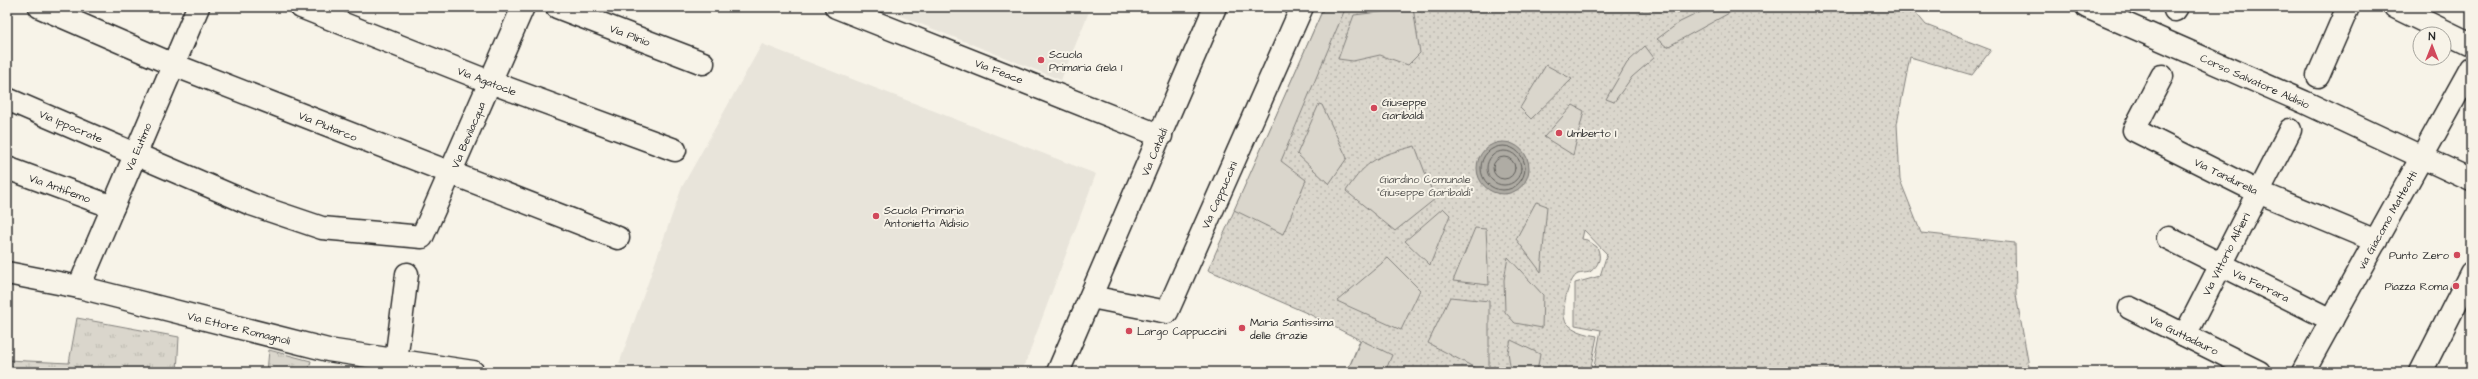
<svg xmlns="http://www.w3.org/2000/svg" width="2478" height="379" font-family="'Architects Daughter',sans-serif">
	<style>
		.built { fill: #e8e4da }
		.grass { fill: url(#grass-tufts); stroke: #82807c }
		.park { fill: url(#park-dots); stroke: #82807c }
		.garden { fill: #dad6cc; stroke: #82807c }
		.water { fill: #afaca4; stroke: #7a7874 }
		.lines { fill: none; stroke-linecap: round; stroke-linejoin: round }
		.shore { stroke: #605f5b; stroke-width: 1 }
		.minor-casing { stroke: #2b2b2b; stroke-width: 25 }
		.tertiary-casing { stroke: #2b2b2b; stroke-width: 25 }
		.minor { stroke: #f7f3e8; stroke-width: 22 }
		.tertiary { stroke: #f7f3e8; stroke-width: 22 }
		.poi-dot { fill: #d1495b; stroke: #f7f3e8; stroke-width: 1.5 }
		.labels { text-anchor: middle; stroke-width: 4; stroke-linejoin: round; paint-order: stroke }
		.street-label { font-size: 11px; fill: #2b2b2b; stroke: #f7f3e8 }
		.poi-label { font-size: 11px; fill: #2b2b2b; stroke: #f7f3e8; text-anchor: start }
		.park-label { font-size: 11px; fill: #575653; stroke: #f7f3e8 }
	</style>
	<defs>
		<pattern id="grass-tufts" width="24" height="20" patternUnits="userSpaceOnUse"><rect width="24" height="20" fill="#dad6cc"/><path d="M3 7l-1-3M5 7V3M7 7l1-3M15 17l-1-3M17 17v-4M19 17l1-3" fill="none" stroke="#bbb8af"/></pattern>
		<pattern id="park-dots" width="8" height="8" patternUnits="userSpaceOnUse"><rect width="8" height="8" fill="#dad6cc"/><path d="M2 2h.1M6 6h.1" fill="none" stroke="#bbb8af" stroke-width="1.8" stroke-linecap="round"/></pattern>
	</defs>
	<rect width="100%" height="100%" fill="#f7f3e8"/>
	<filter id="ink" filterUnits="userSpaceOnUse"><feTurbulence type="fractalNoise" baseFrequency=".025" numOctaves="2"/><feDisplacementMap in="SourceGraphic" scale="8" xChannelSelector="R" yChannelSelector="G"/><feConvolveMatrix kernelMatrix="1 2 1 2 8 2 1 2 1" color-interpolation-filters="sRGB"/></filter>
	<g filter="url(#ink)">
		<g class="built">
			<polygon points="878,7 1091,7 1061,80"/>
			<polygon points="762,44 1096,174 1022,372 674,372 619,364 682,187"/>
		</g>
		<g class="grass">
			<polygon points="77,318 179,337 177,372 7,372 7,360 69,363"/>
			<polygon points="269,350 311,361 308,372 267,372"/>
		</g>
		<path class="park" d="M 1324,7 L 1911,7 L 1926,25 L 1991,50 L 1972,75 L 1910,57 L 1897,124 L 1900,180 L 1921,233 L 2015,243 L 2016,295 L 2030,372 L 1593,372 L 1601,330 L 1575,325 L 1575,283 L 1600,276 L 1607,254 L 1584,230 L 1582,239 L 1587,240 L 1597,247 C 1602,258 1599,265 1590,272 C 1586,273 1581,273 1578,274 C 1568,278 1560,314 1566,322 C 1573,331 1586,334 1597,336 L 1590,372 L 1347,372 L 1360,340 L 1309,314 L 1208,270 Z"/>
		<g class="garden">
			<polygon points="1324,7 1346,7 1281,161 1306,180 1283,234 1234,210"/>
			<polygon points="1711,7 1728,7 1731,12 1667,47 1657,39 1680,22"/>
			<polygon points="1413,8 1420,53 1408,65 1380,55 1353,61 1338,59 1354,15"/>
			<polygon points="1645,46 1654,58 1632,77 1614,102 1606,99 1627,63"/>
			<polygon points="1546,65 1572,79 1531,119 1520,108"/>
			<polygon points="1319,104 1322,105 1347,158 1329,184 1297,154"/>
			<polygon points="1573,105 1584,111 1573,155 1544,137"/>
			<path d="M 1415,146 L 1435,199 L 1395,231 L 1346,191 C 1368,158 1378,156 1415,146 Z"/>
			<polygon points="1536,202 1547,206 1541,272 1516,239"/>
			<polygon points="1443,208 1450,215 1430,265 1405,241"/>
			<polygon points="1475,228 1486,229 1489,285 1453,281"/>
			<polygon points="1508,257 1543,295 1542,328 1515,323 1505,312 1504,280"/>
			<polygon points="1388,258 1420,290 1401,330 1337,301"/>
			<polygon points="1450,297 1489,301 1489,372 1483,372 1428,343"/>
			<polygon points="1361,340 1392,355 1385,372 1347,372"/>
			<polygon points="1511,340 1540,354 1537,372 1511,372 1508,352"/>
		</g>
		<circle class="water" cx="1503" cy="168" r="26"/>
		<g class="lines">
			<g class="shore">
				<circle cx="1503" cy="168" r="22"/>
				<circle cx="1504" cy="168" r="17"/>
				<circle cx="1504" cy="168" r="11"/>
			</g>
			<defs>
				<g id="minor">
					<polyline points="40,7 174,65 618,238"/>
					<polyline points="301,7 490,82 675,150"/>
					<polyline points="557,7 703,63"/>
					<polyline points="836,7 1161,136"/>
					<polyline points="2395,7 2471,44"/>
					<polyline points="2175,10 2177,7"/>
					<polyline points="2162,76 2134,130 2258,192 2376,241"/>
					<polyline points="2318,76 2348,7"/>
					<polyline points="7,99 251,204 322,228 422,237 523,7"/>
					<polyline points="7,168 113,207"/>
					<polyline points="2168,238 2332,320"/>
					<polyline points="7,273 79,287 328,350 473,372"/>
					<polyline points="79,287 198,7"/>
					<polyline points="1091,297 1167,312 1302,7"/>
					<polyline points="2130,308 2259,372"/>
					<polyline points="2185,335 2290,130"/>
					<polyline points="396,361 407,274"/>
					<polyline points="1058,372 1215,7"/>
					<polyline points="2303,372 2471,68"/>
					<polyline points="2421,372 2471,273"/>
				</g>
				<polyline id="tertiary" points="2087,7 2304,102 2471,180"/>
			</defs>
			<use href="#minor" class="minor-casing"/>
			<use href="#tertiary" class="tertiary-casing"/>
			<use href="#minor" class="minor"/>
			<use href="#tertiary" class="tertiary"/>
		</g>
	</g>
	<g class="poi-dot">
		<circle cx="1041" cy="60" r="4"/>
		<circle cx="1374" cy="108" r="4"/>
		<circle cx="1559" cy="133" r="4"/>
		<circle cx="876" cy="216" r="4"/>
		<circle cx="2457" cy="255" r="4"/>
		<circle cx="2456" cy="286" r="4"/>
		<circle cx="1242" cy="328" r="4"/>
		<circle cx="1129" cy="331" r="4"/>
	</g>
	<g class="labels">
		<g class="street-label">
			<text transform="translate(630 35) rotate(21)" y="4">Via Plinio</text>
			<text transform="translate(999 71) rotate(21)" y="4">Via Feace</text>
			<text transform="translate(487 81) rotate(21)" y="4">Via Agatocle</text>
			<text transform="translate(2255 81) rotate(24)" y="4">Corso Salvatore Aldisio</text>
			<text transform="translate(71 126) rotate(23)" y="4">Via Ippocrate</text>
			<text transform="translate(328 126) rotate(22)" y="4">Via Plutarco</text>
			<text transform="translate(468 135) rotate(-67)" y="4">Via Bevilacqua</text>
			<text transform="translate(138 147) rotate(-67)" y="4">Via Eutimo</text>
			<text transform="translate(1154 152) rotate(-67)" y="4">Via Cataldi</text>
			<text transform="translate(2226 176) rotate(26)" y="4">Via Tandurella</text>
			<text transform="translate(60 188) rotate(20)" y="4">Via Antifemo</text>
			<text transform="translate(1219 195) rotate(-66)" y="4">Via Cappuccini</text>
			<text transform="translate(2387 220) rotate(-61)" y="4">via Giacomo Matteotti</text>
			<text transform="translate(2226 254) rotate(-63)" y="4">Via Vittorio Alfieri</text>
			<text transform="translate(2261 285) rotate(26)" y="4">Via Ferrara</text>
			<text transform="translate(239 328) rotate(14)" y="4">Via Ettore Romagnoli</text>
			<text transform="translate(2184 335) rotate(26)" y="4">Via Guttadauro</text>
		</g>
		<g class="poi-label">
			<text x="1049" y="58">Scuola<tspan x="1049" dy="13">Primaria Gela 1</tspan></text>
			<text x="1382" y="106">Giuseppe<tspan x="1382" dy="13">Garibaldi</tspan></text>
			<text x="1567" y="137">Umberto I</text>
			<text x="884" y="214">Scuola Primaria<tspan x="884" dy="13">Antonietta Aldisio</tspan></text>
			<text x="2449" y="259" text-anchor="end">Punto Zero</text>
			<text x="2448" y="290" text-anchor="end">Piazza Roma</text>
			<text x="1250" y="326">Maria Santissima<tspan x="1250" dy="13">delle Grazie</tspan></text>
			<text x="1137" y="335">Largo Cappuccini</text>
		</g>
		<g class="park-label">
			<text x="1425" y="183">Giardino Comunale<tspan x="1425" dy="13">"Giuseppe Garibaldi"</tspan></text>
		</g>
	</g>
	<rect width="2478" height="379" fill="none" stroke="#f7f3e8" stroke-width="24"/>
	<rect x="12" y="12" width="2454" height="355" fill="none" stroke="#2b2b2b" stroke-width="1.5" filter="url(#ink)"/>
	<g transform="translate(2432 46)"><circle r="19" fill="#f7f3e8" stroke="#a5a39c"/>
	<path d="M0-3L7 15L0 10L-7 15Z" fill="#d1495b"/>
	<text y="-6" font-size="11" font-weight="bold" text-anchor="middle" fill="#2b2b2b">N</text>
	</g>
</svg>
